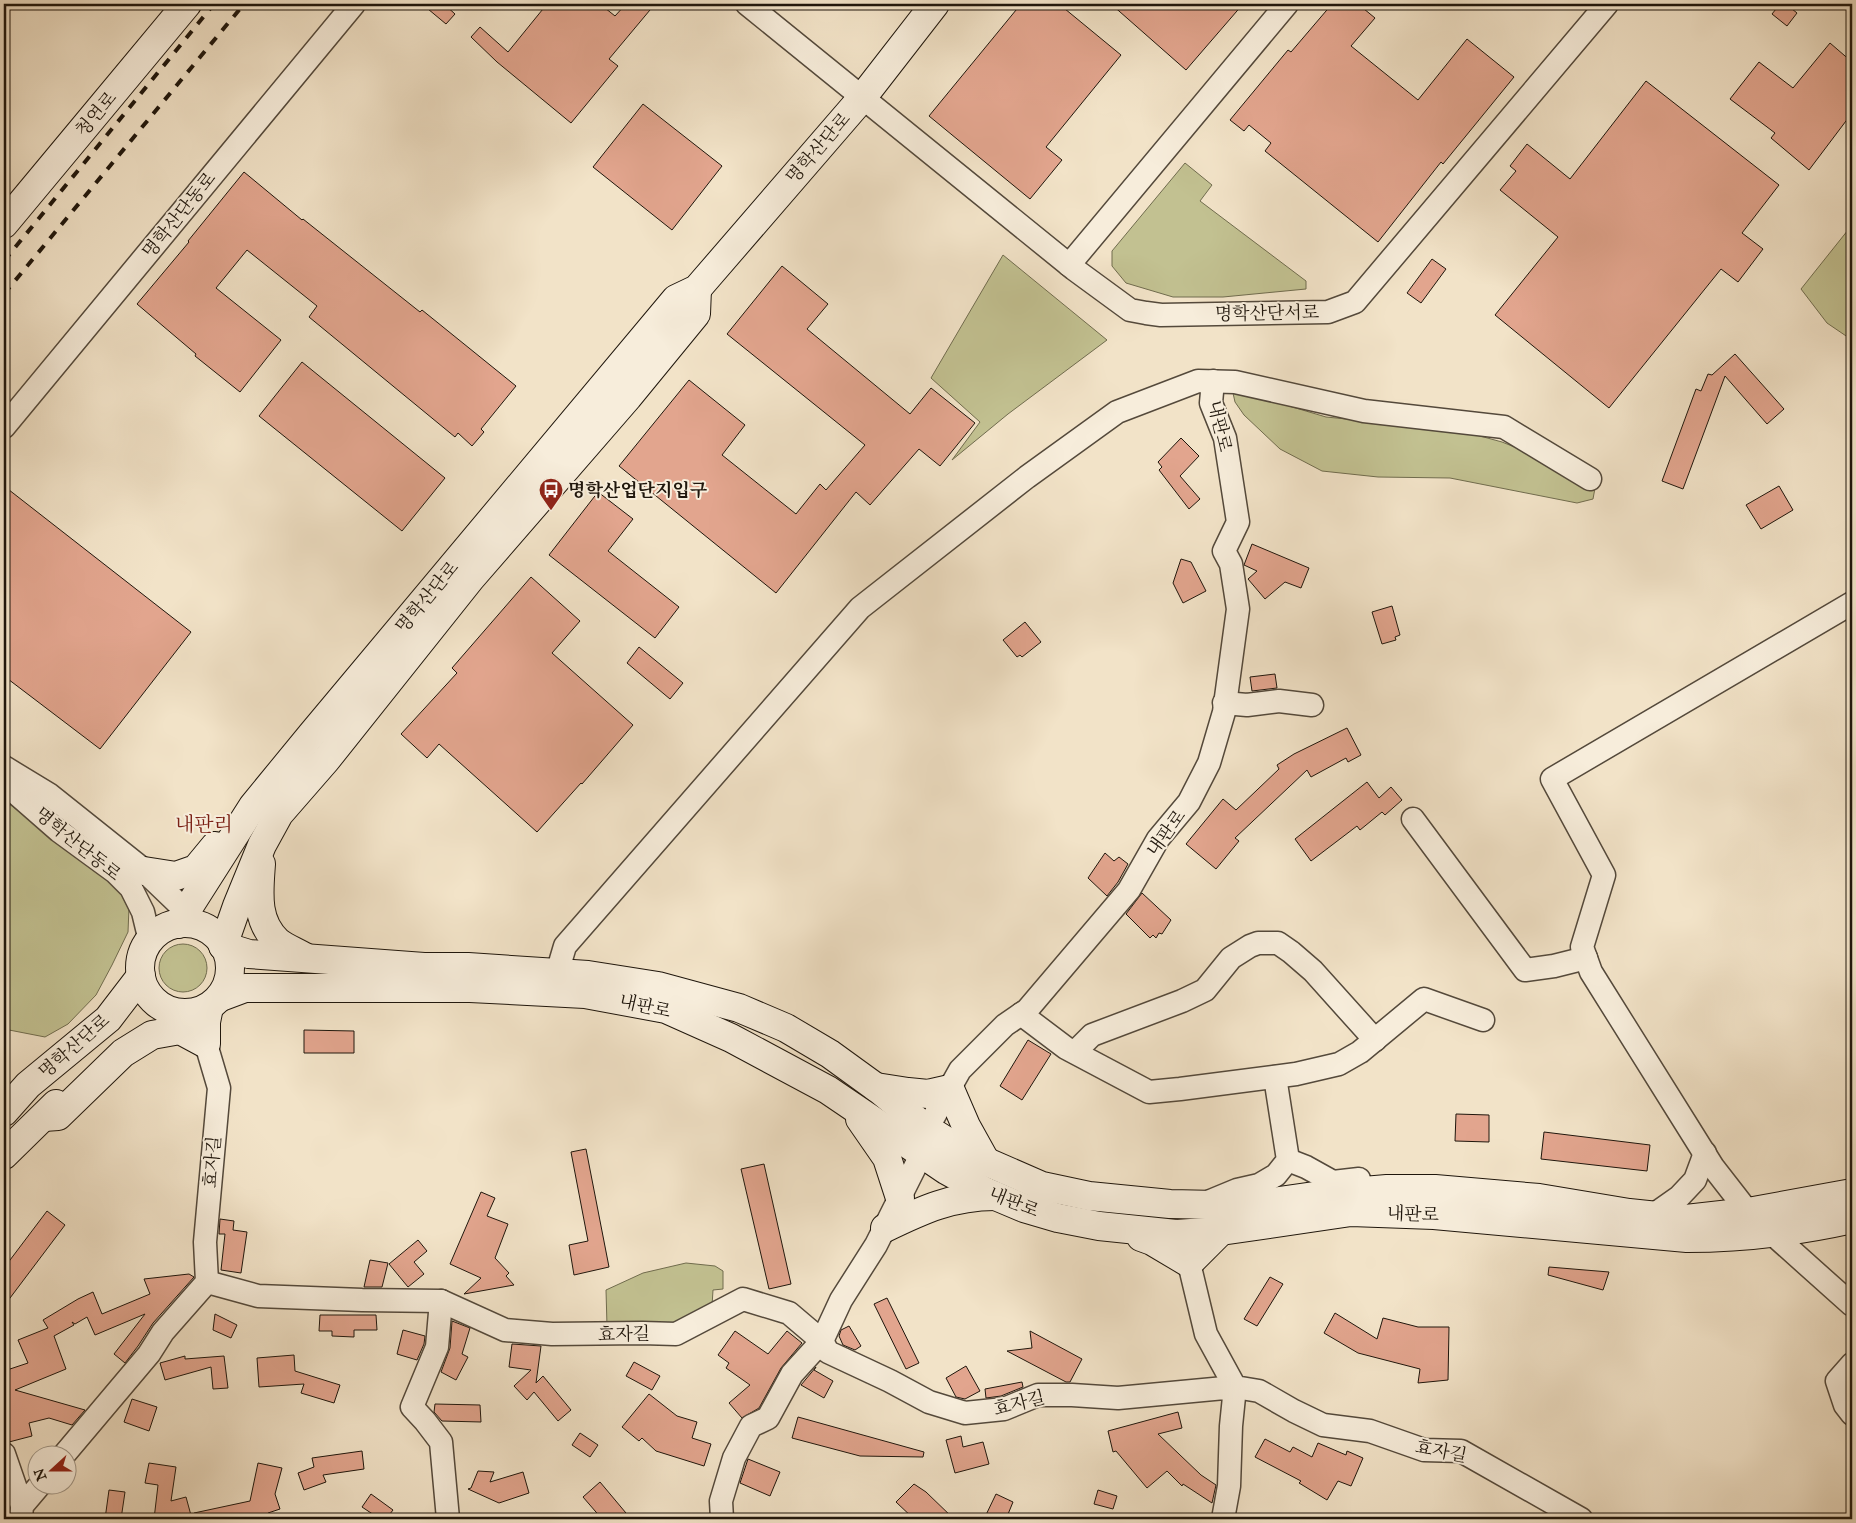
<svg xmlns="http://www.w3.org/2000/svg" width="1856" height="1523" font-family="'IM FELL Great Primer','Noto Serif KR',serif">
	<style>
		.green { fill: #c2c191; stroke: #706c4e }
		.building { fill: #e2a58e; stroke: #1f160c }
		.lines { fill: none; stroke-linecap: round; stroke-linejoin: round }
		.street-casing { stroke: #54493b; stroke-width: 25 }
		.secondary-casing { stroke: #1f160c; stroke-width: 30 }
		.street { stroke: #f7eddb; stroke-width: 22 }
		.secondary { stroke: #f7eddb; stroke-width: 28 }
		.rail { stroke: #1f160c; stroke-width: 4; stroke-dasharray: 9 9; stroke-linecap: butt }
		.labels { text-anchor: middle; stroke-width: 4; stroke-linejoin: round; paint-order: stroke }
		.street-label { font-size: 18px; fill: #1f160c; stroke: #f7eddb }
		.poi-label { font-size: 18px; font-weight: bold; fill: #1f160c; stroke: #f7eddb; text-anchor: start }
		.quarter-label { font-size: 20px; fill: #7a1f14; stroke: #f7eddb }
	</style>
	<rect width="100%" height="100%" fill="#f2e3c8"/>
	<filter id="stains"><feTurbulence type="fractalNoise" baseFrequency=".004" numOctaves="4"/><feColorMatrix values="0 0 0 0 .2 0 0 0 0 .09 0 0 0 0 .02 0 0 0 .5 -.17"/></filter>
	<radialGradient id="worn" r=".72"><stop offset=".6" stop-color="#630" stop-opacity="0"/><stop offset="1" stop-color="#630" stop-opacity=".3"/></radialGradient>
	<g class="green">
		<polygon points="1185,163 1212,185 1200,201 1306,281 1306,289 1223,297 1173,297 1126,283 1112,266 1112,251"/>
		<polygon points="1852,225 1852,340 1827,323 1801,289"/>
		<polygon points="1003,255 1107,340 1008,414 952,460 980,422 931,378"/>
		<polygon points="1242,392 1326,417 1458,430 1502,442 1552,462 1595,488 1593,499 1577,503 1450,478 1378,477 1322,471 1280,449 1244,415 1235,402 1233,393"/>
		<polygon points="4,800 124,891 129,907 128,932 112,965 96,995 68,1024 45,1037 4,1029"/>
		<circle cx="183" cy="968" r="24"/>
		<polygon points="686,1263 715,1266 723,1271 723,1289 713,1290 712,1306 672,1327 607,1326 606,1290 643,1273"/>
	</g>
	<g class="building">
		<polygon points="422,4 444,4 455,14 446,24"/>
		<polygon points="547,4 600,4 615,16 626,4 655,4 609,59 618,66 571,123 497,62 471,37 480,27 508,52"/>
		<polygon points="1021,4 1059,4 1121,55 1046,147 1062,160 1030,199 929,116"/>
		<polygon points="1111,4 1243,4 1186,70"/>
		<polygon points="1332,4 1358,4 1375,18 1351,46 1418,100 1467,39 1514,77 1443,164 1441,162 1378,242 1265,151 1271,143 1249,125 1244,131 1230,120 1288,50 1291,52"/>
		<polygon points="1780,4 1786,4 1797,13 1787,26 1772,14"/>
		<polygon points="1830,43 1852,62 1852,113 1809,170 1771,138 1775,133 1730,99 1759,62 1793,88"/>
		<polygon points="1646,81 1779,185 1742,233 1763,249 1738,282 1721,269 1609,408 1495,315 1558,237 1500,190 1516,171 1510,166 1527,144 1570,179"/>
		<polygon points="643,104 722,166 672,230 593,167"/>
		<polygon points="244,172 302,220 303,219 420,312 422,310 516,386 481,429 484,432 472,446 458,433 455,437 309,317 317,306 247,250 216,288 281,340 240,392 195,356 196,354 137,304 189,242 188,241"/>
		<polygon points="1432,259 1446,269 1421,303 1407,293"/>
		<polygon points="782,266 828,304 807,329 910,414 931,388 975,423 940,466 919,449 870,505 856,492 776,593 619,466 689,380 745,425 722,455 796,514 820,484 826,490 865,445 727,334"/>
		<polygon points="1735,354 1784,409 1767,424 1725,376 1683,489 1662,481 1696,389 1701,391 1708,374 1712,375"/>
		<polygon points="302,362 445,478 402,531 259,416"/>
		<polygon points="1181,438 1199,456 1180,476 1200,499 1189,509 1159,470 1162,467 1158,462"/>
		<polygon points="4,486 191,632 100,749 4,676"/>
		<polygon points="1779,486 1793,510 1761,529 1746,505"/>
		<polygon points="598,492 633,519 608,551 679,607 655,638 549,555"/>
		<polygon points="1252,544 1309,568 1301,588 1285,582 1265,599 1248,579 1257,571 1244,565"/>
		<polygon points="1181,559 1191,562 1206,591 1183,603 1173,583"/>
		<polygon points="531,577 580,621 552,653 633,725 582,784 581,783 537,832 439,744 427,758 401,734 457,673 452,668"/>
		<polygon points="1392,606 1400,635 1395,637 1396,640 1382,644 1372,612"/>
		<polygon points="1025,622 1041,642 1022,657 1020,655 1017,657 1003,640"/>
		<polygon points="639,647 683,683 670,699 627,663"/>
		<polygon points="1275,674 1277,688 1252,691 1250,677"/>
		<polygon points="1347,728 1361,755 1348,762 1346,758 1311,777 1307,770 1235,838 1239,841 1216,869 1186,844 1223,799 1236,810 1279,769 1277,765 1294,754"/>
		<polygon points="1367,782 1379,798 1391,787 1402,800 1385,815 1382,812 1360,830 1357,826 1311,861 1295,839"/>
		<polygon points="1105,853 1114,861 1119,857 1128,864 1118,882 1107,896 1088,878"/>
		<polygon points="1142,893 1171,920 1162,934 1159,933 1156,938 1153,935 1150,938 1126,914"/>
		<polygon points="304,1030 354,1031 354,1053 304,1053"/>
		<polygon points="1028,1040 1051,1054 1022,1100 1000,1086"/>
		<polygon points="1456,1114 1489,1115 1489,1142 1455,1141"/>
		<polygon points="1544,1132 1650,1145 1647,1171 1541,1159"/>
		<polygon points="586,1149 609,1267 574,1275 569,1245 588,1241 571,1152"/>
		<polygon points="764,1164 791,1284 769,1289 741,1169"/>
		<polygon points="481,1192 495,1198 487,1216 508,1224 495,1258 509,1273 506,1276 514,1285 464,1294 481,1278 450,1264"/>
		<polygon points="47,1211 65,1225 4,1306 4,1268"/>
		<polygon points="220,1219 234,1221 233,1230 247,1232 241,1273 221,1270 225,1234 219,1234"/>
		<polygon points="418,1240 427,1251 414,1262 424,1274 408,1287 389,1264"/>
		<polygon points="370,1260 388,1263 382,1287 364,1287"/>
		<polygon points="1549,1267 1609,1272 1603,1290 1548,1275"/>
		<polygon points="189,1274 194,1277 153,1323 138,1346 125,1363 114,1354 145,1314 95,1335 87,1317 75,1324 72,1322 74,1325 54,1336 66,1369 15,1390 85,1410 72,1425 49,1418 29,1423 32,1436 9,1442 4,1441 4,1371 28,1363 18,1340 48,1328 43,1320 78,1299 93,1292 102,1314 150,1294 144,1279"/>
		<polygon points="1270,1277 1283,1284 1257,1326 1244,1319"/>
		<polygon points="887,1298 919,1363 906,1369 874,1304"/>
		<polygon points="1335,1313 1377,1339 1383,1318 1418,1327 1449,1327 1448,1380 1418,1383 1420,1369 1358,1353 1324,1333"/>
		<polygon points="215,1314 237,1325 231,1338 213,1330"/>
		<polygon points="320,1315 376,1315 377,1330 354,1330 354,1337 332,1336 332,1331 319,1331"/>
		<polygon points="452,1321 470,1328 462,1354 468,1357 456,1380 441,1372 450,1348"/>
		<polygon points="849,1326 861,1346 855,1350 843,1345 839,1336 841,1330"/>
		<polygon points="403,1330 425,1336 424,1344 417,1360 397,1354"/>
		<polygon points="735,1331 768,1354 787,1331 802,1343 781,1368 759,1408 742,1418 729,1403 750,1385 726,1368 729,1363 718,1355"/>
		<polygon points="1030,1331 1082,1359 1070,1382 1066,1382 1007,1351 1032,1348"/>
		<polygon points="512,1344 541,1346 536,1383 543,1376 571,1410 558,1421 534,1392 527,1400 514,1386 531,1370 509,1367"/>
		<polygon points="294,1355 295,1371 340,1385 334,1403 301,1393 304,1384 259,1387 257,1358"/>
		<polygon points="185,1356 185,1359 224,1356 228,1388 213,1389 211,1367 165,1380 160,1363"/>
		<polygon points="634,1362 660,1376 652,1390 626,1376"/>
		<polygon points="966,1366 980,1391 965,1399 956,1397 946,1378"/>
		<polygon points="816,1367 814,1370 833,1381 824,1398 801,1385"/>
		<polygon points="1022,1382 1023,1387 1001,1396 986,1398 985,1389"/>
		<polygon points="649,1394 677,1416 697,1422 692,1438 711,1444 704,1466 656,1451 642,1438 639,1441 622,1427"/>
		<polygon points="132,1399 157,1407 149,1431 124,1422"/>
		<polygon points="435,1404 480,1405 481,1422 442,1421 434,1412"/>
		<polygon points="1178,1412 1182,1428 1158,1434 1201,1475 1216,1485 1212,1503 1183,1484 1182,1486 1167,1471 1147,1488 1116,1451 1113,1452 1108,1431"/>
		<polygon points="798,1417 924,1452 923,1457 860,1456 792,1438"/>
		<polygon points="580,1433 598,1445 590,1457 572,1445"/>
		<polygon points="961,1436 963,1447 983,1442 989,1464 955,1473 946,1440"/>
		<polygon points="1265,1439 1290,1452 1293,1447 1312,1457 1318,1443 1346,1455 1347,1451 1363,1458 1351,1486 1338,1481 1327,1500 1299,1483 1301,1481 1255,1457"/>
		<polygon points="362,1451 364,1469 323,1475 326,1482 304,1490 298,1473 314,1467 312,1458"/>
		<polygon points="748,1459 780,1472 770,1496 740,1483"/>
		<polygon points="149,1463 176,1467 171,1501 186,1497 192,1519 154,1519 158,1485 145,1483"/>
		<polygon points="258,1463 282,1468 275,1494 280,1509 268,1513 270,1519 194,1519 194,1513 250,1501"/>
		<polygon points="478,1471 494,1472 490,1482 523,1472 529,1493 499,1503 468,1489 471,1488"/>
		<polygon points="600,1482 631,1519 602,1519 583,1497"/>
		<polygon points="914,1484 926,1492 954,1519 914,1519 896,1502"/>
		<polygon points="109,1490 125,1492 121,1519 105,1519"/>
		<polygon points="1098,1490 1117,1496 1113,1509 1094,1504"/>
		<polygon points="371,1494 393,1510 386,1519 380,1519 362,1507"/>
		<polygon points="996,1494 1013,1502 1006,1519 984,1519"/>
	</g>
	<g class="lines">
		<defs>
			<g id="street">
				<polyline points="747,4 1074,269 1130,310 1146,313 1161,315 1328,312 1355,302 1607,4"/>
				<polyline points="1069,265 1287,4"/>
				<polyline points="4,427 354,4"/>
				<polyline points="1852,603 1552,779 1604,875 1582,947 1591,972 1713,1167 1748,1212 1852,1305"/>
				<polyline points="1224,703 1247,705 1279,701 1312,705"/>
				<polyline points="4,767 50,795 139,866 186,911 193,924"/>
				<polyline points="4,783 59,831 115,872 131,888 143,912 150,941"/>
				<polyline points="1413,819 1525,970 1554,966 1586,958"/>
				<polyline points="557,973 565,946 860,608 1027,477 1117,412 1198,381 1235,382 1364,411 1504,427 1590,479"/>
				<polyline points="1021,1014 1066,1048 1149,1092 1180,1089 1296,1074 1339,1064 1360,1052 1424,999 1483,1020"/>
				<polyline points="1075,1052 1092,1035 1182,1001 1205,990 1231,958 1250,946 1258,943 1278,943 1291,952 1313,971 1375,1040"/>
				<polyline points="1288,1160 1306,1167 1333,1182 1359,1179"/>
				<polyline points="1208,1202 1237,1190 1259,1185 1276,1175 1288,1160 1275,1077"/>
				<polyline points="1652,1216 1679,1197 1695,1180 1705,1153"/>
				<polyline points="1189,1263 1206,1334 1235,1387 1259,1391 1294,1411 1323,1425 1370,1431 1424,1450 1461,1451 1581,1519"/>
				<polyline points="207,1282 258,1296 362,1300 441,1301 505,1330 552,1334 642,1333 676,1334 743,1299 789,1313 822,1341 828,1352 890,1381 929,1402 965,1413 1004,1409 1038,1395 1072,1395 1118,1398 1235,1387 1231,1426 1229,1486 1223,1519"/>
				<polyline points="441,1301 437,1347 412,1407 425,1421 441,1442 448,1519"/>
				<polyline points="1852,1364 1837,1381 1845,1405 1852,1414"/>
				<polyline points="4,1454 22,1506"/>
				<polyline points="63,1456 149,1354 163,1332 207,1282 205,1242 219,1088 206,1044"/>
				<polyline points="21,1518 22,1506 39,1486"/>
				<polyline points="722,1519 721,1501 734,1458 751,1426 768,1418 792,1374 822,1341 841,1300 876,1245 922,1153 927,1129 960,1070 1005,1025 1027,1010 1129,890 1158,839 1189,802 1209,763 1224,712 1238,609 1231,564 1224,551 1238,522 1225,438 1211,403 1213,381"/>
			</g>
			<g id="secondary">
				<polyline points="4,224 187,4"/>
				<path d="M 261,864 C 259,892 255,921 278,942 C 285,948 297,952 305,957"/>
				<polyline points="144,871 176,876 196,869 215,846"/>
				<circle cx="185" cy="968" r="45"/>
				<polyline points="178,924 253,806 312,734 676,299 697,289 862,98 935,4"/>
				<polyline points="223,946 249,954 424,967 468,967 588,975 658,986 739,1008 786,1028 830,1054 881,1091 927,1129 964,1152 1042,1186 1089,1196 1170,1204 1218,1205 1265,1203 1328,1194 1387,1189 1435,1189 1539,1198 1629,1213 1686,1219 1748,1212 1852,1193"/>
				<polyline points="223,946 237,906 262,845 279,814 326,760 471,578 628,397 696,314 697,289"/>
				<path d="M 221,997 L 245,988 L 470,988 L 585,994 L 666,1009 L 731,1038 L 828,1090 L 946,1170 L 986,1192 L 1024,1208 L 1058,1218 L 1099,1226 L 1176,1234 L 1221,1231 L 1351,1212 L 1434,1215 L 1687,1238 C 1743,1238 1798,1231 1852,1219"/>
				<polyline points="876,1087 908,1092 928,1094 950,1089 966,1126 986,1162"/>
				<polyline points="4,1112 28,1085 108,1019 141,976"/>
				<polyline points="44,1117 58,1116 123,1053 152,1035 180,1030 206,1044 206,1022 209,1007"/>
				<polyline points="860,1119 887,1158 900,1198"/>
				<polyline points="4,1155 56,1104"/>
				<path d="M 885,1228 C 922,1210 952,1196 995,1196"/>
				<polyline points="1141,1237 1152,1241 1189,1263 1221,1231"/>
			</g>
		</defs>
		<use href="#street" class="street-casing"/>
		<use href="#secondary" class="secondary-casing"/>
		<use href="#street" class="street"/>
		<use href="#secondary" class="secondary"/>
		<g class="rail">
			<polyline points="4,261 214,4"/>
			<polyline points="4,294 244,4"/>
		</g>
	</g>
	<defs>
		<symbol id="bus-pin" viewBox="-11 -11 22 30"><path d="M0 17L-7.5 6A9.5 9.5 0 1 1 7.5 6Z" fill="#8f2418" stroke="#f7eddb"/><path d="M-5-6H5V4H4V6H2V4H-2V6H-4V4H-5ZM-3.5-4V0h7V-4ZM-3.5 1.2v1.5H-2V1.2ZM2 1.2v1.5H3.5V1.2Z" fill="#fff"/></symbol>
	</defs>
	<g fill-rule="evenodd">
		<use href="#bus-pin" x="537" y="476" width="28" height="38"/>
	</g>
	<g class="labels">
		<g class="street-label">
			<text transform="translate(96 114) rotate(-50)" y="6">청연로</text>
			<text transform="translate(818 148) rotate(-49)" y="6">명학산단로</text>
			<text transform="translate(179 215) rotate(-51)" y="6">명학산단동로</text>
			<text transform="translate(1267 313) rotate(-1)" y="6">명학산단서로</text>
			<text transform="translate(1220 426) rotate(77)" y="6">내판로</text>
			<text transform="translate(427 597) rotate(-50)" y="6">명학산단로</text>
			<text transform="translate(1166 833) rotate(-54)" y="6">내판로</text>
			<text transform="translate(78 844) rotate(39)" y="6">명학산단동로</text>
			<text transform="translate(645 1006) rotate(13)" y="6">내판로</text>
			<text transform="translate(74 1046) rotate(-41)" y="6">명학산단로</text>
			<text transform="translate(212 1162) rotate(-85)" y="6">효자길</text>
			<text transform="translate(1014 1202) rotate(22)" y="6">내판로</text>
			<text transform="translate(1413 1214) rotate(2)" y="6">내판로</text>
			<text transform="translate(624 1334) rotate(-1)" y="6">효자길</text>
			<text transform="translate(1019 1403) rotate(-14)" y="6">효자길</text>
			<text transform="translate(1441 1451) rotate(11)" y="6">효자길</text>
		</g>
		<g class="poi-label">
			<text x="568" y="496">명학산업단지입구</text>
		</g>
		<g class="quarter-label">
			<text x="204" y="831">내판리</text>
		</g>
	</g>
	<rect width="1856" height="1523" fill="none" stroke="#f2e3c8" stroke-width="20"/>
	<rect x="5" y="5" width="1846" height="1513" fill="none" stroke="#1f160c" stroke-width="2.5"/>
	<rect x="10" y="10" width="1836" height="1503" fill="none" stroke="#1f160c"/>
	<g transform="translate(52 1470) rotate(249)"><circle r="24" fill="#f7eddb" stroke="#a19788"/>
	<path d="M0-4L9 19L0 12L-9 19Z" fill="#8f2418"/>
	<text y="-8" font-size="14" font-weight="bold" text-anchor="middle" fill="#1f160c">N</text>
	</g>
	<rect width="100%" height="100%" filter="url(#stains)"/>
	<rect width="100%" height="100%" fill="url(#worn)"/>
</svg>
